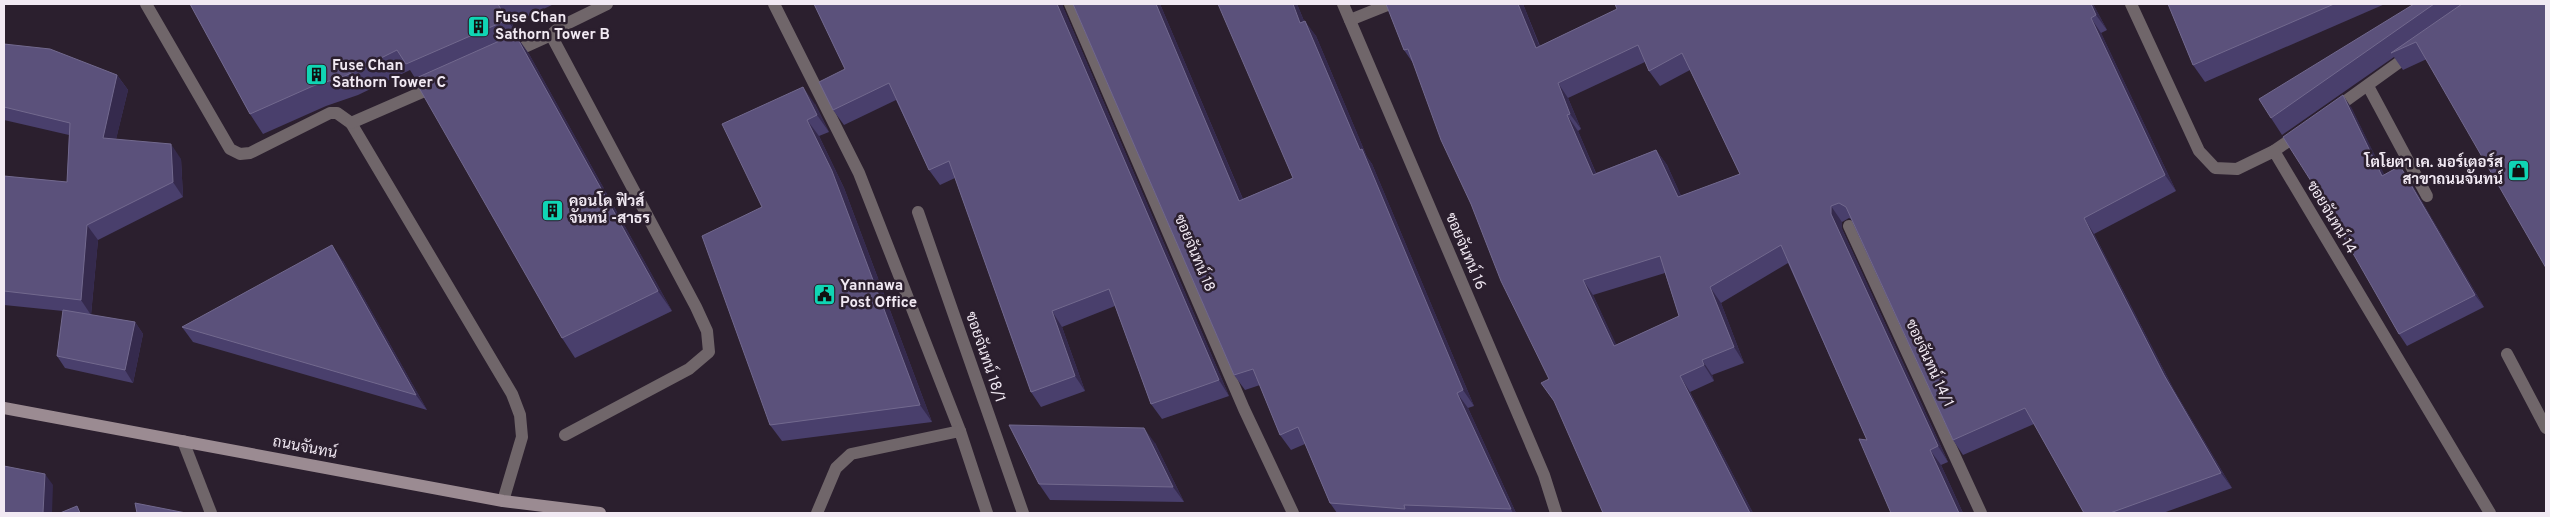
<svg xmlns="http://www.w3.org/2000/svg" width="2550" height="517" font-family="Overpass,Sarabun,sans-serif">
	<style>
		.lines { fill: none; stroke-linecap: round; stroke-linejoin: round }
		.service { stroke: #70666a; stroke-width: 12 }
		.minor { stroke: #70666a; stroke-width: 12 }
		.tertiary { stroke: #70666a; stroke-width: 12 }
		.secondary { stroke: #9b8b92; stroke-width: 12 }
		.wall { fill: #493f6c; fill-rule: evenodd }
		.shaded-wall { fill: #352a4d }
		.building { fill: #5b517b; stroke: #72698e; fill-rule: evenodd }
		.labels { text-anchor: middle; stroke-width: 5; stroke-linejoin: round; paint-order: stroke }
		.poi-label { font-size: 15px; font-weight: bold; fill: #f1e9f3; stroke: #2b1f2e; text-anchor: start }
		.street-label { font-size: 15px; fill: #f1e9f3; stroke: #2b1f2e }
	</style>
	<rect width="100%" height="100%" fill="#2b1f2e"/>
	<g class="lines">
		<g class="service">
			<polyline points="146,4 230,149 240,154 250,153 330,113 337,113 351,123 512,394 520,415 522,437 503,501"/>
			<polyline points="774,4 859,173 960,431"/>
			<polyline points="509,54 551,35"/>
			<polyline points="2368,86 2427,196"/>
			<polyline points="2333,110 2412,53"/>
			<polyline points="351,123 436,86"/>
			<polyline points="2274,151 2300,133"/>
			<polyline points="2507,354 2546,428"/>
			<polyline points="565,435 689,369 709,352 707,331 696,307 551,35 560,27 607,4"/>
			<polyline points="817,513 836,468 851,454 960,431 987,513"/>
		</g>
		<g class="minor">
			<polyline points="1070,4 1244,409 1293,513"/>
			<polyline points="2131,4 2199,151 2215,168 2237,169 2274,151 2490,513"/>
			<polyline points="1350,20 1390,4"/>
			<polyline points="918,212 1023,513"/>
			<polyline points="1849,226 1981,513"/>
			<polyline points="183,441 211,513"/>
		</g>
		<polyline class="tertiary" points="1343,4 1544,475 1556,513"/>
		<polyline class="secondary" points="4,408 503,501 600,513"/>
	</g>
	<g class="wall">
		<polygon points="190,4 554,4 512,24 521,39 519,40 529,54 672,311 575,358 562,338 415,78 410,70 358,95 326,106 263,134 250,114"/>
		<polygon points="814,4 1063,4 1063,7 1229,396 1162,419 1151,404 1115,306 1062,327 1085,391 1041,407 1031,392 955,178 940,185 929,170 896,100 844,125 833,110 845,69"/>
		<polygon points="1073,4 1160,4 1243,199 1293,178 1297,4 1304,21 1316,36 1367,157 1372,164 1474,406 1468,408 1516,513 1337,513 1330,503 1305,444 1291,450 1280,435 1260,385 1245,390 1234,375"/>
		<path d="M 1386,4 L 1523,4 L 1540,46 L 1617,9 L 1615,4 L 2093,4 L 2107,30 L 2101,33 L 2176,191 L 2094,234 L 2174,390 L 2232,488 L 2163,513 L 2084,513 L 2034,424 L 1963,455 L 1953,440 L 1851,219 L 1849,218 L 1842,222 L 1842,229 L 1948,462 L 1941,465 L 1963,513 L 1891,513 L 1867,440 L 1788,263 L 1721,303 L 1744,363 L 1712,375 L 1714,381 L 1690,392 L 1753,513 L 1603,513 L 1549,379 L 1471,204 L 1413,63 L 1404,50 ZM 1645,62 L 1649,71 L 1660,86 L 1690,70 L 1740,174 L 1681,196 L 1667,165 L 1656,150 L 1596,173 L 1578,131 L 1581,129 L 1568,98 ZM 1665,273 L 1679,316 L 1616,345 L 1593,295 Z"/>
		<polygon points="2168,4 2385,4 2205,82 2193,65"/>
		<polygon points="2414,4 2546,4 2403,70 2394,57 2282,135 2271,118"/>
		<polygon points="4,44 117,75 128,90 116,139 181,159 183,197 98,240 91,315 135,322 143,334 133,383 65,368 57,356 63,311 4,305 4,176 67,182 69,135 4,120"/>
		<polygon points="815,104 829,132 819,136 844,188 932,422 782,441 770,425 762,207"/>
		<polygon points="2351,107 2384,175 2400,166 2408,178 2484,307 2407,346 2399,334"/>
		<polygon points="343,261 427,410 193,342 182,327"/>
		<polygon points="1155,443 1184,502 1050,500 1039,484"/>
	</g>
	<g class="shaded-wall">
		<polygon points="498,4 512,24 521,39 507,20"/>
		<polygon points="1057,4 1063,4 1063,7 1229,396 1219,380"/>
		<polygon points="1156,4 1160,4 1250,216 1239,201"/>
		<polygon points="1293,4 1297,4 1311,38 1300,23"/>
		<polygon points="1518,4 1523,4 1546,63 1536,48"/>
		<polygon points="2091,4 2093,4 2107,30 2096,15"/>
		<polygon points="2091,18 2101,33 2176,191 2165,175"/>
		<polygon points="1305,21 1316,36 1367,157 1372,164 1474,406 1463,390"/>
		<polygon points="515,34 529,54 672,311 658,291"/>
		<polygon points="117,75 128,90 113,152 103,138"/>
		<polygon points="1558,83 1568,98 1581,129 1570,114"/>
		<polygon points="803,87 815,104 829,132 817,115"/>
		<polygon points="2343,95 2351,107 2391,188 2382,176"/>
		<polygon points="1567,115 1578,131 1603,190 1593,175"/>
		<polygon points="807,120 819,136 844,188 932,422 920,405"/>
		<polygon points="171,144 181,159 183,197 173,182"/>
		<polygon points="1656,150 1667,165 1689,213 1678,197"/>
		<polygon points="2400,166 2408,178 2484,307 2475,295"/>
		<polygon points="1831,206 1842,222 1842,229 1948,462 1938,446 1831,214"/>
		<polygon points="2084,218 2094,234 2174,390 2232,488 2221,473 2164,375"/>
		<polygon points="87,225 98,240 91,315 81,300"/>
		<polygon points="332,245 343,261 427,410 416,395"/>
		<polygon points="1583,280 1593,295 1624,361 1614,346"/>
		<polygon points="1710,287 1721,303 1744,363 1734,347"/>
		<polygon points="1052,311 1062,327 1085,391 1075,376"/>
		<polygon points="135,322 143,334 133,383 125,370"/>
		<polygon points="1702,360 1712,375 1714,381 1704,365"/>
		<polygon points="1680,376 1690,392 1753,513 1750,513"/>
		<polygon points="1457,393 1468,408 1516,513 1513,513 1511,509"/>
		<polygon points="1144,428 1155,443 1184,502 1173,487"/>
		<polygon points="1930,450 1941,465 1963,513 1959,513"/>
		<polygon points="45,474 53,485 52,513 43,513"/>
	</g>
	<g class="building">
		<polygon points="190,4 499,4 498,4 507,20 406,64 397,50 345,76 313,86 250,114"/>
		<polygon points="814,4 1057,4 1219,380 1151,404 1109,289 1052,311 1075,376 1031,392 949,161 929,170 889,83 833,110 819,82 845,69"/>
		<polygon points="1073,4 1156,4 1239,201 1293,178 1218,4 1293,4 1300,23 1305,21 1360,150 1362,149 1463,390 1457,393 1511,509 1404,505 1405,509 1330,503 1298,427 1280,435 1253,369 1234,375"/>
		<path d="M 1386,4 L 1518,4 L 1536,48 L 1617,9 L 1615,4 L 2091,4 L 2096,15 L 2091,18 L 2165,175 L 2084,218 L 2164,375 L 2221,473 L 2110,513 L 2084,513 L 2025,408 L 1953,440 L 1846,207 L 1839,203 L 1831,206 L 1831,214 L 1938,446 L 1930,450 L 1959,513 L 1891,513 L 1859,439 L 1867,440 L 1781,245 L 1710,287 L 1734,347 L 1702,360 L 1704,365 L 1680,376 L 1750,513 L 1603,513 L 1554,401 L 1541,383 L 1549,379 L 1501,281 L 1471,204 L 1441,140 L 1408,49 L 1404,50 ZM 1638,45 L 1649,71 L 1682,53 L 1740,174 L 1678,197 L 1656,150 L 1593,175 L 1567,115 L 1570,114 L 1558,83 ZM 1660,256 L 1679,316 L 1614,346 L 1583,280 Z"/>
		<polygon points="2168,4 2334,4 2193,65"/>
		<polygon points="2414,4 2434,4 2271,118 2259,99"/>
		<polygon points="2462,4 2546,4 2546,268 2416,42 2391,53"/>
		<polygon points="515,34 658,291 562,338 414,79"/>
		<polygon points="4,44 50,49 117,75 103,138 171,144 173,182 87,225 81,300 4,291 4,176 67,182 70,123 4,107"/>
		<polygon points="803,87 817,115 807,120 832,171 920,405 770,425 702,236 762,207 722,124"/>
		<polygon points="2343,95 2382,176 2400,166 2475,295 2399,334 2318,192 2283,137"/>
		<polygon points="332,245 416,395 182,327"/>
		<polygon points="63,310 135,322 125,370 57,356"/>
		<polygon points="1009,425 1144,428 1173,487 1039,484"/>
		<polygon points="4,466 45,474 43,513 4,513"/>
		<polygon points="135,503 186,513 137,513"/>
		<polygon points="77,506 80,513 60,513"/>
	</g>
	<defs>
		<symbol id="building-square" viewBox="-11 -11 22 22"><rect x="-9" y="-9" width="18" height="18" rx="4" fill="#10d5b4" stroke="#2b1f2e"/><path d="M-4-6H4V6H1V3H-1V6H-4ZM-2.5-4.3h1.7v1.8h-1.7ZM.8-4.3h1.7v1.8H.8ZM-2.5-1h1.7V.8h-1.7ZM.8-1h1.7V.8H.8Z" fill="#111"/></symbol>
		<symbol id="shop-square" viewBox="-11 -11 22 22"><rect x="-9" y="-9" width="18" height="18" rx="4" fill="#10d5b4" stroke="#2b1f2e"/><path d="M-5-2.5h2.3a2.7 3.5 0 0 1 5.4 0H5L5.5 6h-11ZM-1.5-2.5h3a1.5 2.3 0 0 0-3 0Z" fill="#111"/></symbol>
		<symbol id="civic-square" viewBox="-11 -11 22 22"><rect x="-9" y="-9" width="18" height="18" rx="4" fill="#10d5b4" stroke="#2b1f2e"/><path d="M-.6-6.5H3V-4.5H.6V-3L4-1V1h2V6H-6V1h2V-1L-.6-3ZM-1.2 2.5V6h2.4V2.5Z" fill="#111"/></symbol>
	</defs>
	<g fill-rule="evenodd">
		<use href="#building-square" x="466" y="14" width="25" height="25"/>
		<use href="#building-square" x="304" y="62" width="25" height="25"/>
		<use href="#shop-square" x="2506" y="158" width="25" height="25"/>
		<use href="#building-square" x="540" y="198" width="25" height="25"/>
		<use href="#civic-square" x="812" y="282" width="25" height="25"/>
	</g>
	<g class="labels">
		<g class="poi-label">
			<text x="495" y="22">Fuse Chan<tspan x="495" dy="17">Sathorn Tower B</tspan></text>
			<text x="332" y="70">Fuse Chan<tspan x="332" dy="17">Sathorn Tower C</tspan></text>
			<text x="2503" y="167" text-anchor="end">โตโยตา เค. มอร์เตอร์ส<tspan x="2503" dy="17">สาขาถนนจันทน์</tspan></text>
			<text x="569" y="206">คอนโด ฟิวส์<tspan x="569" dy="17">จันทน์ -สาธร</tspan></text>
			<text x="840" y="290">Yannawa<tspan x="840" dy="17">Post Office</tspan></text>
		</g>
		<g class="street-label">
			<text transform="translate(2332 217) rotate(59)" y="5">ซอยจันทน์ 14</text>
			<text transform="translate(1466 251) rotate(67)" y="5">ซอยจันทน์ 16</text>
			<text transform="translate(1195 253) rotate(67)" y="5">ซอยจันทน์ 18</text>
			<text transform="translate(986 357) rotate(71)" y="5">ซอยจันทน์ 18/1</text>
			<text transform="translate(1930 363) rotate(65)" y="5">ซอยจันทน์ 14/1</text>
			<text transform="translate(305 447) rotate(11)" y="5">ถนนจันทน์</text>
		</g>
	</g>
	<rect width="2550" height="517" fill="none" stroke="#f1e9f3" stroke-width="10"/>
</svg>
